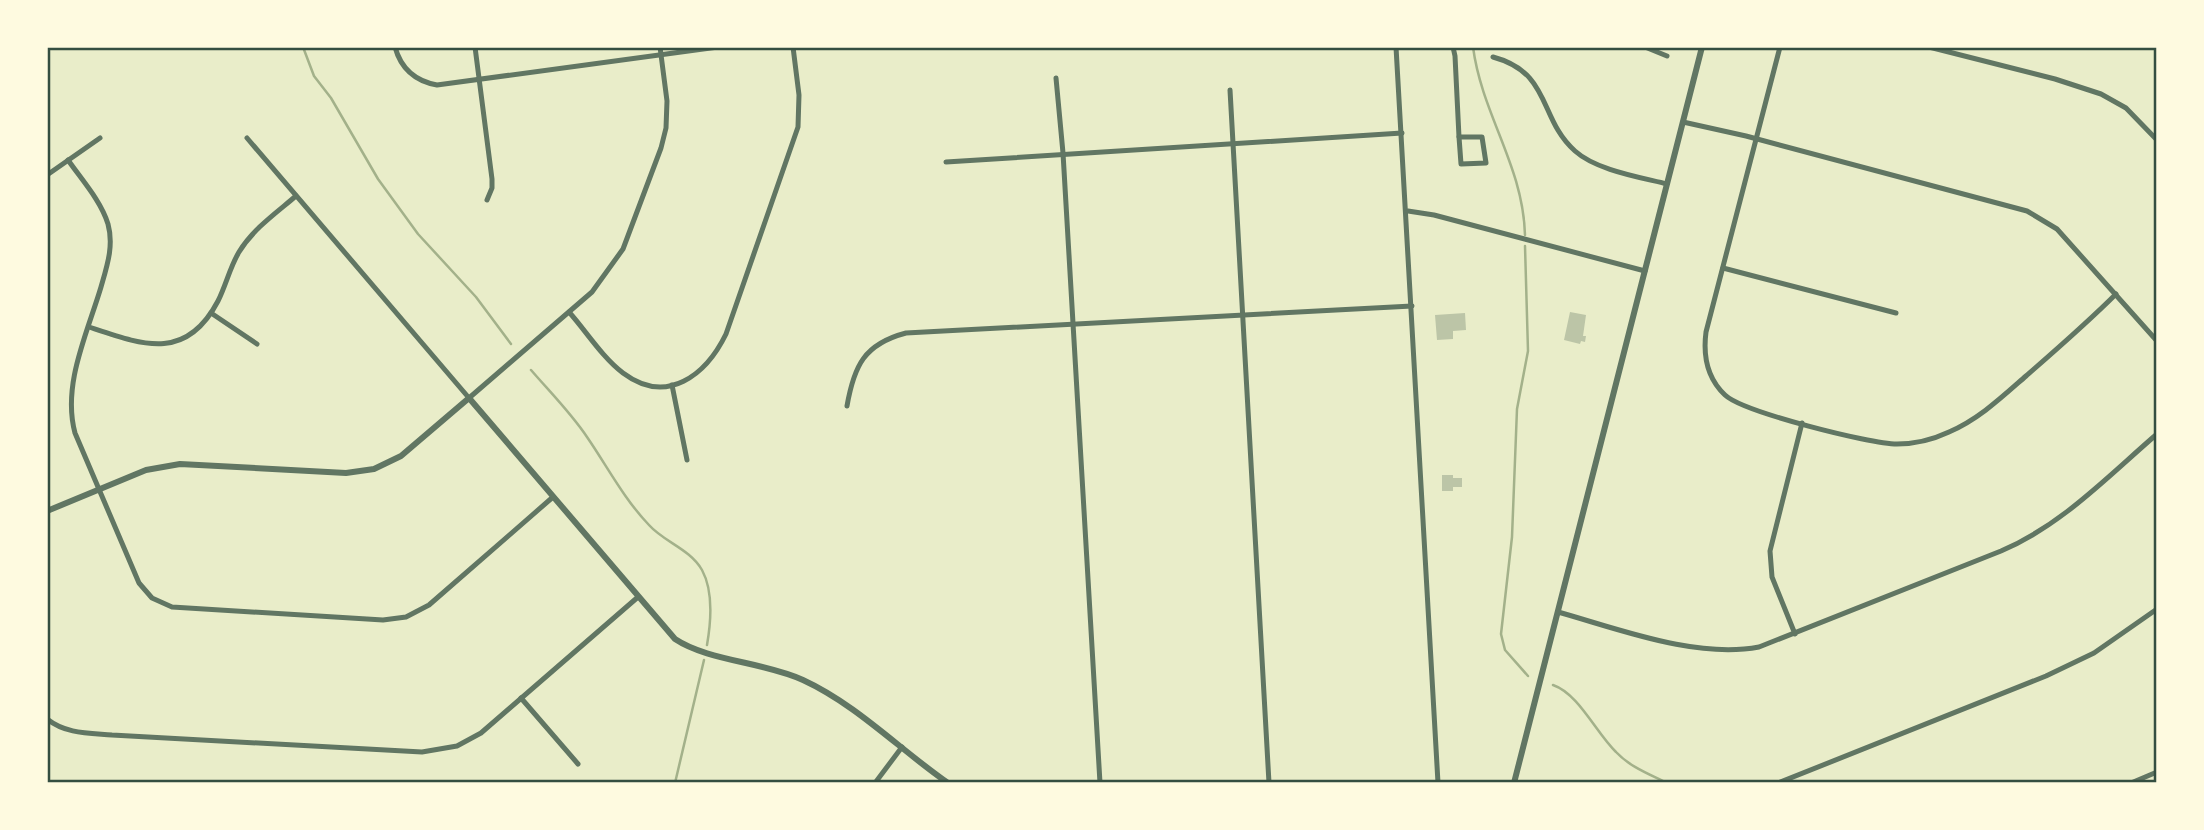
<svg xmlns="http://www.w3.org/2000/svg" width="2204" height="830" font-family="'PT Sans Narrow',sans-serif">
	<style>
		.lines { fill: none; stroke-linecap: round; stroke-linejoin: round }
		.stream { stroke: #a3b18a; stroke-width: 2.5 }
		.building { fill: #bcc5a7 }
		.minor { stroke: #617663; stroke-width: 5 }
		.tertiary { stroke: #617663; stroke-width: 6 }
		.neatline { fill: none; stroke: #344e41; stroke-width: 2.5 }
	</style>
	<rect width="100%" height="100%" fill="#e9edc9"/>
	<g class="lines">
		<g class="stream">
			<polyline points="303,47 314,76 331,98 378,179 418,234 476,297 511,344"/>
			<path d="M 1473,47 C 1482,115 1523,165 1525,235"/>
			<polyline points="1525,246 1528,351 1517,409 1512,537 1501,634 1505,650 1528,676"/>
			<path d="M 531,370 C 550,392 571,413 587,437 C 607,466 624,499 649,525 C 664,542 690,549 702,570 C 714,592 711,622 707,645"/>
			<path d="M 1553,685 C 1579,694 1596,733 1616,752 C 1630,767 1649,774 1667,783"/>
			<polyline points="675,783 704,660"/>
		</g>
	</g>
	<g class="building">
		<polygon points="1570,312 1586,315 1583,336 1586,336 1585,342 1581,341 1580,344 1564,340"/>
		<polygon points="1465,313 1466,330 1453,331 1453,339 1437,340 1435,315"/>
		<polygon points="1442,475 1453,475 1453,478 1462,478 1462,487 1453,487 1453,491 1442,491"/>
	</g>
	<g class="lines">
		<g class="minor">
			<path d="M 395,47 C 401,69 415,81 437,85 L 718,47"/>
			<polyline points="475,47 492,179 492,188 487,200"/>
			<polyline points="1396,47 1438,783"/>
			<polyline points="1453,47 1455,56 1459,137"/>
			<polyline points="1645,47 1667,56"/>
			<path d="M 1780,47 L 1706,332 C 1703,355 1707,378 1725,395 C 1743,412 1870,444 1897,444 C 1916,444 1932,440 1949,432 C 1979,419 2002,397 2026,376 C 2057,349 2087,323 2116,294"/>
			<polyline points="1929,47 2055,79 2101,94 2126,108 2157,140"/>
			<path d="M 1493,57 C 1552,73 1538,118 1575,151 C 1596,170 1639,177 1667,184"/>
			<polyline points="1056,78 1063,153 1100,783"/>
			<polyline points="1230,90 1269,783"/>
			<polyline points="1683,122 1746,136 2027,211 2057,229 2157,341"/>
			<polygon points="1459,137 1482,137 1486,163 1461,164"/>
			<polyline points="247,138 469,398 592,292 623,249 661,148 666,128 667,101 660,47"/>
			<path d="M 68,160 C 82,180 101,201 108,224 C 114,246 107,266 101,287 C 87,334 62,385 75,433 L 139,583 L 152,598 L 172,607 L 383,620 L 406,617 L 429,605 L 553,497"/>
			<polyline points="946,162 1402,133"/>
			<polyline points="47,175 100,138"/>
			<polyline points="1408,211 1434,215 1645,271"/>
			<polyline points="1723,268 1896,313"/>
			<path d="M 569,312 C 586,331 602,357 623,373 C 667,406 706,375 726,334 L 798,127 L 799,95 L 793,47"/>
			<polyline points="211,313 257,344"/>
			<path d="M 89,327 C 143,345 186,362 218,301 C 226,285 230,267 239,252 C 253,229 276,213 296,196"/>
			<polyline points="672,385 687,460"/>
			<path d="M 847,406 C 854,366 864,344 906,333 L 1412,306"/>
			<path d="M 1558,612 C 1619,629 1696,659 1759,647 L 2001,551 C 2062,525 2107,477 2157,434"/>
			<polyline points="1795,634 1772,577 1770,551 1802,423"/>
			<polyline points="521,698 578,764"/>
			<path d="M 47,719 C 66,734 88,733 112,735 L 422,752 L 457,746 L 481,733 L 638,597"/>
			<polyline points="875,783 902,747"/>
			<polyline points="1778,783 2046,676 2094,653 2157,609"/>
			<polyline points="2131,783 2157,772"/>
		</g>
		<g class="tertiary">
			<path d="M 47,511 L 146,470 L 180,464 L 346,473 L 374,469 L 401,456 L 469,398 L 675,639 C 708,661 764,662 803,680 C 857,705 899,749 948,783"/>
			<polyline points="1514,783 1702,47"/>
		</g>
	</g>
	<rect width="2204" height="830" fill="none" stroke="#fefae0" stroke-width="98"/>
	<rect x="49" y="49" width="2106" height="732" class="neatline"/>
</svg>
